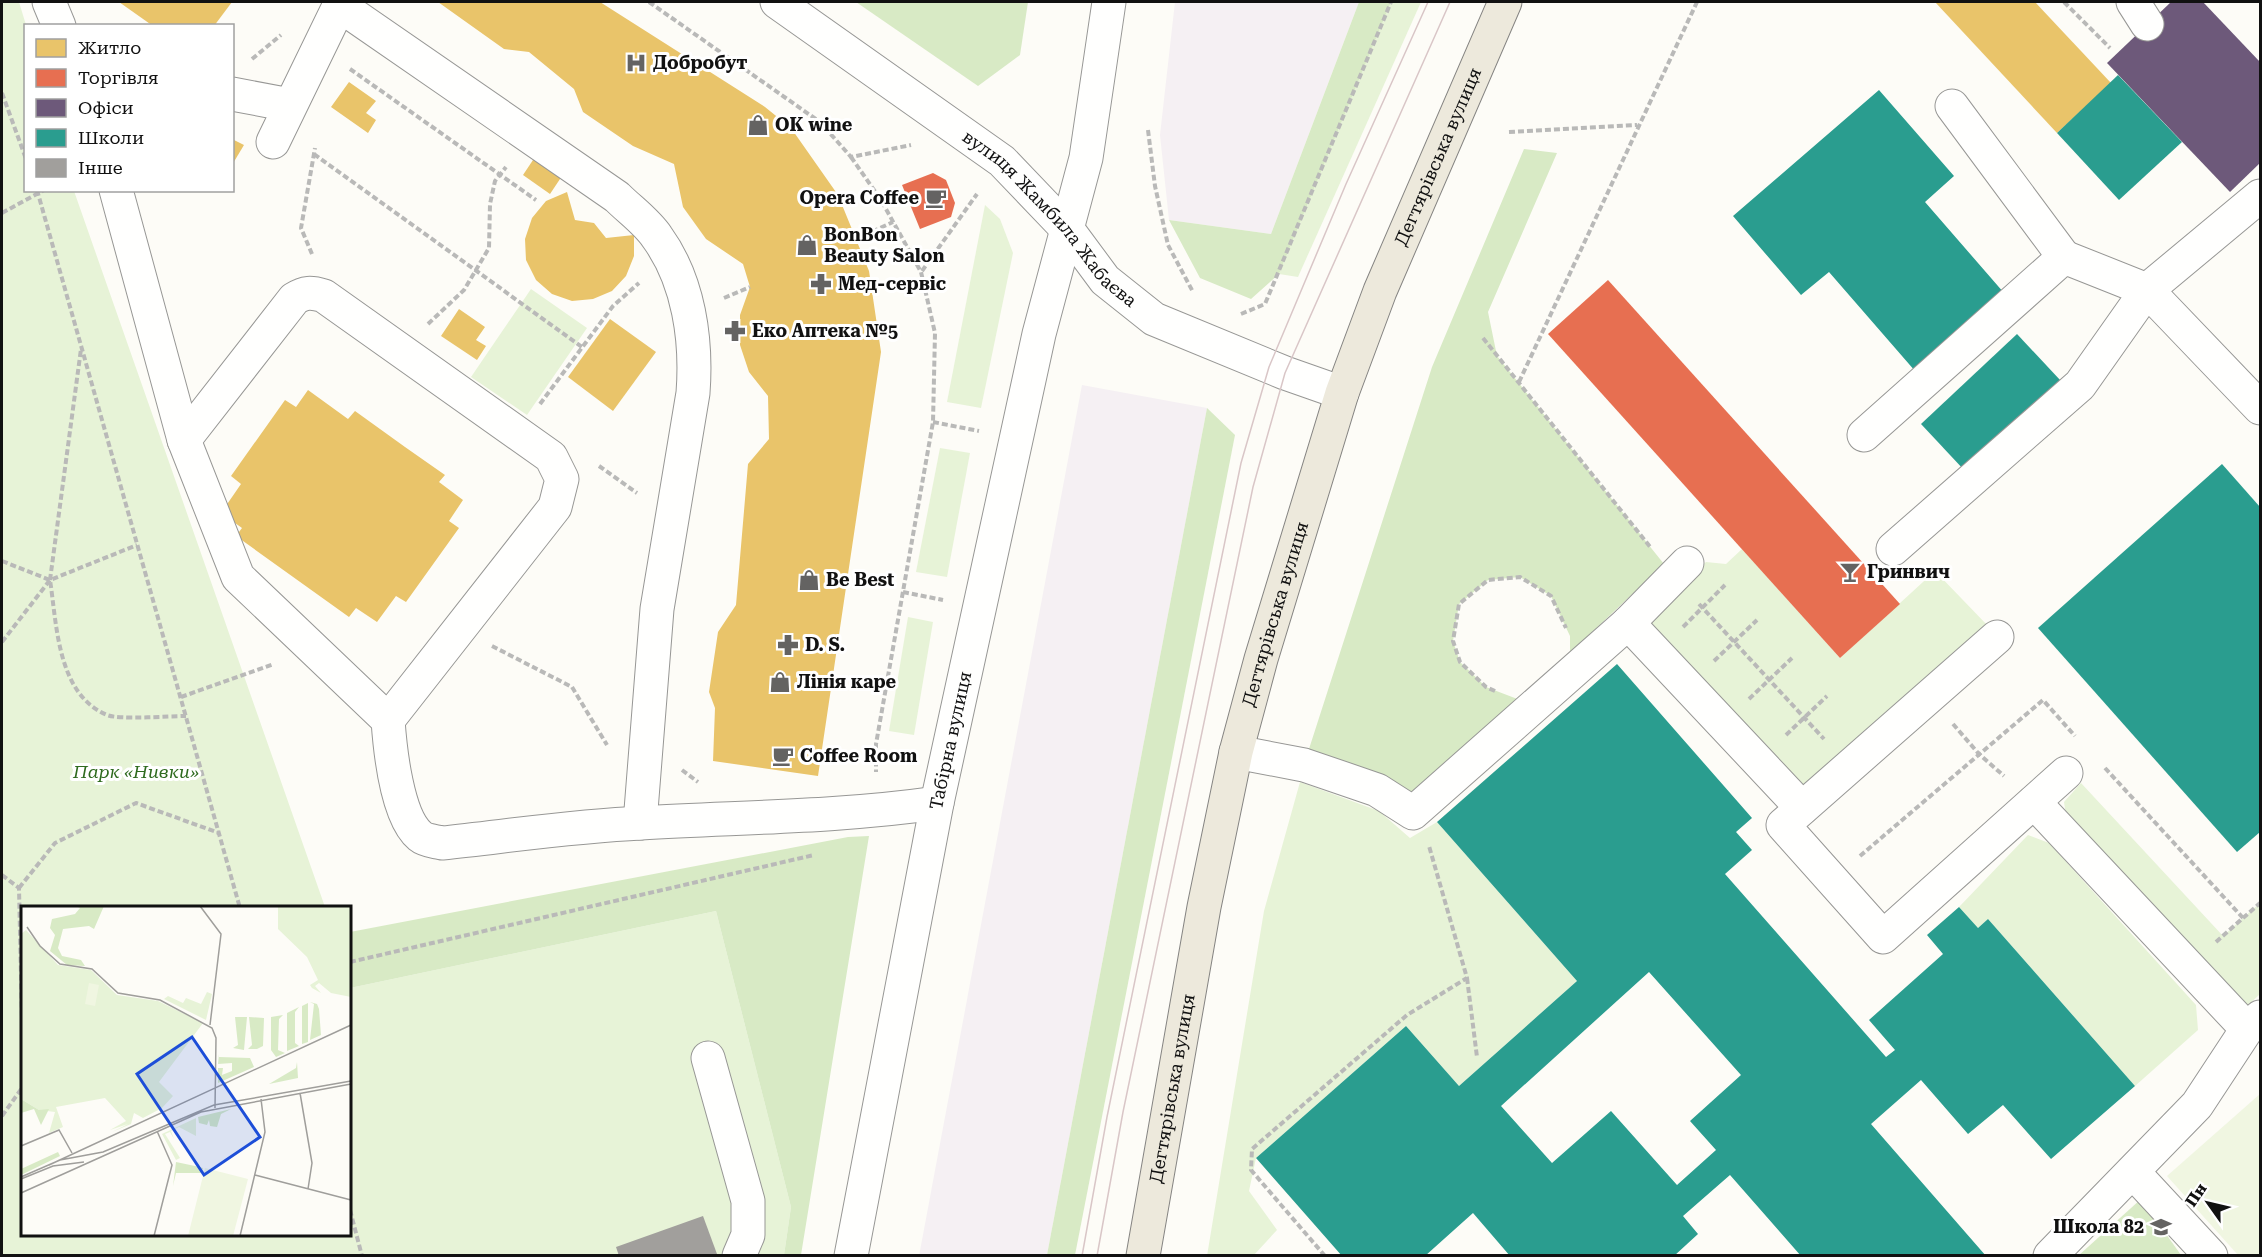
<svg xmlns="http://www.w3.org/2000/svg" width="2262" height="1257" font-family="'Roboto Serif',serif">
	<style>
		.industrial { fill: #f5f0f3 }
		.green { fill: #e7f3d7 }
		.forest { fill: #d8eac5 }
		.pitch { fill: #f0f6e1 }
		.homes { fill: #e9c46a }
		.shops { fill: #e76f51 }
		.offices { fill: #6d597a }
		.schools { fill: #2a9d8f; fill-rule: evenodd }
		.building { fill: #a19f9c }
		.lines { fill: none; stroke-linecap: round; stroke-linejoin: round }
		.minor-casing { stroke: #979795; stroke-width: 35 }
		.major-casing { stroke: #858482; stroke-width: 35 }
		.path { stroke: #b9b9b8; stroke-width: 4; stroke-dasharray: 6 3; stroke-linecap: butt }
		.minor { stroke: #fffffe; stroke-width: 33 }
		.major { stroke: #ede9dc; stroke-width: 33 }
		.tram { stroke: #d9c6c7; stroke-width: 1.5 }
		.labels { text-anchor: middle; stroke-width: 6; stroke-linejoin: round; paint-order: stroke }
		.poi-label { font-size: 18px; font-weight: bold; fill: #111; stroke: #fff; text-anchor: start }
		.street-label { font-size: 18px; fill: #111; stroke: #fff }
		.park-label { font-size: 18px; font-style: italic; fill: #2f6b1f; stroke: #fff }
		.inset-road { fill: none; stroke: #9f9e9b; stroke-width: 1.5 }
		.view { fill: #1d4ed8; fill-opacity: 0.15; stroke: #1d4ed8; stroke-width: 3 }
		.inset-edge { fill: none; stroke: #111; stroke-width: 3 }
	</style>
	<rect width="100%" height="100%" fill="#fdfcf7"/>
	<g class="industrial">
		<polygon points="1175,2 1359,2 1271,234 1169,220 1160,135"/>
		<polygon points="1082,385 1207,408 1047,1255 919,1256"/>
	</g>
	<g class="green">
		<polygon points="2,2 19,2 26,25 26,190 74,191 325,907 22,908 22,1234 350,1234 350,988 716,911 791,1207 784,1255 2,1256"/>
		<polygon points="1391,2 1421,2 1298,277 1279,274"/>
		<polygon points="985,205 1000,219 1013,253 981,408 947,402"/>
		<polygon points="531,289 587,328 527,415 471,377"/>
		<polygon points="940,448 970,453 947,577 916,572"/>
		<polygon points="1742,549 1840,658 1935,571 1989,627 1810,786 1796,785 1649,628 1650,615 1706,562 1726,564"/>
		<polygon points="908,617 933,622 914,735 889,731"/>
		<polygon points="1300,782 1379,811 1410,838 1437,822 1577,981 1459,1086 1406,1026 1256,1158 1249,1191 1277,1230 1254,1255 1207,1256 1264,911"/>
		<polygon points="2081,783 2223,936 2260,903 2260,994 2243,1010 2068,828 2064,802"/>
		<polygon points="2028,835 2049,843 2196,1005 2198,1030 2135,1086 1988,919 1978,928 1959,907"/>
	</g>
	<g class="forest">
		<polygon points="856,2 1028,2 1020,55 978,86"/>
		<polygon points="1359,2 1391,2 1279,274 1251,299 1200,278 1169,220 1271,234"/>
		<polygon points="1524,149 1557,153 1488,312 1497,356 1664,564 1570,653 1570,636 1551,596 1520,577 1488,580 1459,604 1453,641 1460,662 1486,687 1520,700 1409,800 1380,776 1309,749 1432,367"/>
		<polygon points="1207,408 1235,435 1075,1255 1047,1255"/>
		<polygon points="869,836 801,1255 784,1255 791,1207 716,911 350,988 350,932 848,837"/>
		<polygon points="2141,1199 2181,1255 2078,1256"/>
	</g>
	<polygon class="pitch" points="2260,1094 2260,1255 2238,1255 2167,1176"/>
	<g class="homes">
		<polygon points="119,2 232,2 214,26 153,26"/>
		<polygon points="438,2 600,2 765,107 791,128 838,195 869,271 881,352 818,776 713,761 715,708 709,692 718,632 736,605 748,464 769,439 768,396 749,372 740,345 740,315 750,287 743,264 706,239 683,207 674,164 633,146 583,112 574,89 529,52 504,49"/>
		<polygon points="1935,2 2035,2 2111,83 2057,133"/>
		<polygon points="349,82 376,101 366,113 376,120 368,133 331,107"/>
		<polygon points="232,139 244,145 232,165"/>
		<polygon points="537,154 564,173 550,194 523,175"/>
		<polygon points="567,192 575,220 594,223 606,238 634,235 634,256 626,276 612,291 593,299 572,301 552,294 536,280 526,260 525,239 532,218 546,201"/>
		<polygon points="459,309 485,327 476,340 486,346 477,360 441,336"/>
		<polygon points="610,319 656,352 613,411 568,377"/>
		<polygon points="308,390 348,419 355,411 405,447 445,475 439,482 463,500 449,521 459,528 406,602 396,596 377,622 356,608 349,617 236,536 242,528 221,513 241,484 231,476 285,400 296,407"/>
	</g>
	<g class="shops">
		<polygon points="933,173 946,180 955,203 951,217 920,229 902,185"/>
		<polygon points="1608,280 1900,604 1840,658 1548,334"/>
	</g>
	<polygon class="offices" points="2171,2 2203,2 2260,62 2260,163 2230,192 2107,63"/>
	<g class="schools">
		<polygon points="2118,75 2182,142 2119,200 2057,133"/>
		<polygon points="1879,90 1954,176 1925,202 2011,301 1922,379 1829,272 1801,295 1733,216"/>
		<polygon points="2017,334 2061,381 1965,471 1921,424"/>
		<polygon points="2222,464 2260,507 2260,832 2237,852 2038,628"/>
		<path d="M 1617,664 L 1752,818 L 1736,832 L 1752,850 L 1725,874 L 1886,1057 L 1895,1050 L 1869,1020 L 1943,954 L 1927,935 L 1959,907 L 1978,928 L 1988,919 L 2135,1086 L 2051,1159 L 2003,1105 L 1968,1134 L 1921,1080 L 1871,1124 L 1986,1256 L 1801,1256 L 1730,1175 L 1683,1216 L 1698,1234 L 1674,1256 L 1510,1256 L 1473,1213 L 1425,1256 L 1342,1256 L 1256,1158 L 1406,1026 L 1459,1086 L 1577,981 L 1437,822 ZM 1649,972 L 1741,1075 L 1690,1121 L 1716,1150 L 1677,1185 L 1611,1111 L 1552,1163 L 1501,1106 Z"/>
	</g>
	<polygon class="building" points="703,1216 717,1254 619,1256 616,1247"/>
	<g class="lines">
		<defs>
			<g id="minor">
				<polyline points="49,2 59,26"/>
				<path id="s1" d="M 777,2 L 1002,161 L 1068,230 L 1105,280 L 1154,319 L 1285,373 L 1342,393"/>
				<polyline points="2133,2 2147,24"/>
				<path d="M 339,5 L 617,197 C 630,210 647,222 657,237 C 689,281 697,340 693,393 L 657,609 L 640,823"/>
				<polyline points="232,94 290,105"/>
				<polyline points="1952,106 2064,257"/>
				<polyline points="273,142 341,2"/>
				<path d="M 116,190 L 184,440 L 238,577 L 388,720 C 390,749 397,817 420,836 C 426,841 434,841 442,843 C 508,836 575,826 641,823 C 741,817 839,817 937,803"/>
				<polyline points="1864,435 2064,257 2147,290 2260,408"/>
				<path d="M 184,440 L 294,299 C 305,292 311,292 324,296 L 551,457 L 562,479 L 555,507 L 388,720"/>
				<polyline points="1893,549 2080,385 2147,290 2260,196"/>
				<polyline points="1628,623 1802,808"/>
				<polyline points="1997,637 1783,825 1883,937 2066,773"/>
				<polyline points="1236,752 1304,765 1377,790 1413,813 1628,623 1687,563"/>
				<polyline points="2034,802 2247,1029"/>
				<polyline points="708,1058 748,1201 748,1235 739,1256"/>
				<polyline points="2133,1172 2211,1256"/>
				<path id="s2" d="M 851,1256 L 937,803 L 1039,334 L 1086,158 L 1109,2"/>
				<polyline points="2050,1256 2197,1105 2247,1029 2260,1017"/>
			</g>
			<g id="major">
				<path id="s3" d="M 1143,1256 L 1204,907 L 1236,752 L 1261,659 L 1342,393 L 1380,291 L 1505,2"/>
			</g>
		</defs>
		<use href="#minor" class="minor-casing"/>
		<use href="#major" class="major-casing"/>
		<g class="path">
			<polyline points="649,2 820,122 851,157 911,145"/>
			<polyline points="2064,2 2110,48"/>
			<polyline points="252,59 281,35"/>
			<polyline points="350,69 536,200"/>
			<polyline points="2,93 26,159"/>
			<polyline points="1148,130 1155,186 1168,245 1193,292"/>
			<polyline points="1509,132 1637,125"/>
			<polyline points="314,154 582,347"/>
			<polyline points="851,157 881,200 921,272 935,333 933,422 876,744 876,772"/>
			<polyline points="37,190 240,908"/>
			<polyline points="2,213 44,190"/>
			<polyline points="856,239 893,222"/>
			<polyline points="312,254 301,228 315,148"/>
			<polyline points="922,271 977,194"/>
			<polyline points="724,298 750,287"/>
			<polyline points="1241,314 1265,304 1391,2"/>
			<polyline points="428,324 464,290 489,248 490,204 495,181 506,167"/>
			<polyline points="1483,338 1651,548"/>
			<polyline points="1519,382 1697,2"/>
			<polyline points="540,404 613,306 639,283"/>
			<polyline points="933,422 979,431"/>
			<polyline points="599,466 637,493"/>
			<path d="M 2,561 L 50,580 C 57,625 57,694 107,715 C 119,720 170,716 186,716"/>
			<polyline points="50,580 81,349"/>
			<polyline points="903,592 943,600"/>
			<polyline points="1699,604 1824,739"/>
			<polyline points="1683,627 1725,585"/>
			<polyline points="2,642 50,580 137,545"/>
			<polyline points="492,646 572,687 607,745"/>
			<polyline points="1714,661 1757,620"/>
			<polyline points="1495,691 1486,687 1460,662 1453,641 1459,604 1488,580 1520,577 1551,596 1566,628"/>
			<polyline points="181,697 274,664"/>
			<polyline points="1749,699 1792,658"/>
			<polyline points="1953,724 1979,754 2004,776"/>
			<polyline points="1786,735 1827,696"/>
			<polyline points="2105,768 2243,918"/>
			<polyline points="682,770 698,782"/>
			<polyline points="1860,856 2043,700 2075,736"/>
			<polyline points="2,875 19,888 22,1019"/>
			<polyline points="19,888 55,843 136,803 219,833"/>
			<polyline points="2216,942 2260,903"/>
			<polyline points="350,962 814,855"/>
			<polyline points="1467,978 1477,1057"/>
			<polyline points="2,1116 22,1088"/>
			<polyline points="350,1210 362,1256"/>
			<polyline points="1325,1256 1251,1170 1252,1149 1407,1015 1467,978 1429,846"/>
		</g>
		<use href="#minor" class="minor"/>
		<use href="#major" class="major"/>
		<g class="tram">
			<polyline points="1082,1256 1107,1117 1241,463 1269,367 1346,184 1428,2"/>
			<polyline points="1097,1256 1123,1112 1253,487 1285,373 1450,2"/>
		</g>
	</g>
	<defs>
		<symbol id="hospital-bare" viewBox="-9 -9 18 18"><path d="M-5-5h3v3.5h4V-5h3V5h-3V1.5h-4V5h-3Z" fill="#646362" stroke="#fff" stroke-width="2.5" paint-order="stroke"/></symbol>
		<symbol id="shop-bare" viewBox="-9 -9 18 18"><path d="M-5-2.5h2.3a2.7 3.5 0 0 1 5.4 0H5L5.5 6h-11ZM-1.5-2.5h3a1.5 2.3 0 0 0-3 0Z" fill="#646362" stroke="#fff" stroke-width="2.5" paint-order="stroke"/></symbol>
		<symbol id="cafe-bare" viewBox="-9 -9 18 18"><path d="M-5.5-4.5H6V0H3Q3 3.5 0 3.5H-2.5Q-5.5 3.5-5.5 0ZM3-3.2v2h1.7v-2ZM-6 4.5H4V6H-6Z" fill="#646362" stroke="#fff" stroke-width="2.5" paint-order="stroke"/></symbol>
		<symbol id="pharmacy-bare" viewBox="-9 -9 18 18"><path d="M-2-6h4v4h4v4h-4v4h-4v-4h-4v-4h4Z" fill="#646362" stroke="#fff" stroke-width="2.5" paint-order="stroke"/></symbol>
		<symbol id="bar-bare" viewBox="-9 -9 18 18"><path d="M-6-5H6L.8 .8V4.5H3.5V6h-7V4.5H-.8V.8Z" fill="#646362" stroke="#fff" stroke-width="2.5" paint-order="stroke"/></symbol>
		<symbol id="school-bare" viewBox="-9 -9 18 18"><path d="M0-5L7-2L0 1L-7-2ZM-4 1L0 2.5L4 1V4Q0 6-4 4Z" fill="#646362" stroke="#fff" stroke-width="2.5" paint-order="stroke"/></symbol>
	</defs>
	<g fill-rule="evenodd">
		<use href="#hospital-bare" x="621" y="48" width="30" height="30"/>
		<use href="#shop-bare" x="743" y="110" width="30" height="30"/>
		<use href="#cafe-bare" x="921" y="183" width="30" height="30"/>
		<use href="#shop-bare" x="792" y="230" width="30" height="30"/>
		<use href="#pharmacy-bare" x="806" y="269" width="30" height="30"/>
		<use href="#pharmacy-bare" x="720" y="316" width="30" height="30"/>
		<use href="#bar-bare" x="1835" y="557" width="30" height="30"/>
		<use href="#shop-bare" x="794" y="565" width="30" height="30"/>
		<use href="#pharmacy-bare" x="773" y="630" width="30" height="30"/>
		<use href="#shop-bare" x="765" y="667" width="30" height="30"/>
		<use href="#cafe-bare" x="768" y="741" width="30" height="30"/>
		<use href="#school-bare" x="2146" y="1212" width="30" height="30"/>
	</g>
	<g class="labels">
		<g class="poi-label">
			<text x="653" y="69">Добробут</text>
			<text x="775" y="131">OK wine</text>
			<text x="919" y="204" text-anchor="end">Opera Coffee</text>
			<text x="824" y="241">BonBon<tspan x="824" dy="21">Beauty Salon</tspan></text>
			<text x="838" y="290">Мед-сервіс</text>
			<text x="752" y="337">Еко Аптека №5</text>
			<text x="1867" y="578">Гринвич</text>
			<text x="826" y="586">Be Best</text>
			<text x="805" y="651">D. S.</text>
			<text x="797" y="688">Лінія каре</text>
			<text x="800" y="762">Coffee Room</text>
			<text x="2144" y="1233" text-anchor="end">Школа 82</text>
		</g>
		<g class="street-label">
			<text dy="6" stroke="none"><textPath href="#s3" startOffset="1142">Дегтярівська вулиця</textPath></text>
			<text dy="6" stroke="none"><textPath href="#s1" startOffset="350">вулиця Жамбила Жабаєва</textPath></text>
			<text dy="6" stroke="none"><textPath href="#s3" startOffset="656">Дегтярівська вулиця</textPath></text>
			<text dy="6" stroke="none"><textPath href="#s2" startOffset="525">Табірна вулиця</textPath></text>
			<text dy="6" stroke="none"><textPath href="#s3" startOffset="170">Дегтярівська вулиця</textPath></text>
		</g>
		<g class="park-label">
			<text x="136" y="778">Парк «Нивки»</text>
		</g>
	</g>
	<g transform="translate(21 906)">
		<rect width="330" height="330" fill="#fdfcf7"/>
		<path d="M 257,0 L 330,0 L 330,91 L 310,87 L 298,77 L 294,80 L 300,87 L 291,82 L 289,79 L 297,74 L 286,51 L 257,23 ZM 5,24 L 37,59 L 70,64 L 96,89 L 137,95 L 182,117 L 138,176 L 152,190 L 141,202 L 122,212 L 113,207 L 110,218 L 91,226 L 107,218 L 89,224 L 105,215 L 84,192 L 35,201 L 42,221 L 28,227 L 34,206 L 18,204 L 0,193 L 0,28 ZM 186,86 L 191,88 L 185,114 L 143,93 L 147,90 L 162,97 L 165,92 L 180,98 ZM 175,212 L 175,230 L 158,221 L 150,225 L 153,233 L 149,226 L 144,228 L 159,252 L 155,254 L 141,228 Z" fill="#e7f3d7"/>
		<path d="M 55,0 L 83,0 L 73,23 L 68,20 L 42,23 L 37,42 L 41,50 L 60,54 L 64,60 L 46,59 L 29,45 L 34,29 L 29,22 L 31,13 L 54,8 L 59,2 ZM 289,96 L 296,98 L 298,103 L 300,129 L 289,134 L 293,98 ZM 287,97 L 287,136 L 281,138 L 281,100 ZM 278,101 L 274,106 L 274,137 L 278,140 L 266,145 L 266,107 ZM 262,109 L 258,113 L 257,144 L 264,147 L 255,151 L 250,144 L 250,111 ZM 214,111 L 226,111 L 223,144 L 212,142 L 217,139 ZM 228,111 L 243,112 L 242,140 L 236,143 L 227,143 L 231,139 ZM 198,148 L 198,151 L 229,152 L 233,161 L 197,177 L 197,162 L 202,162 L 201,169 L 211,165 L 211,157 L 197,158 ZM 276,156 L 277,172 L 248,178 L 275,162 ZM 0,193 L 18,204 L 28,203 L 20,219 L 13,203 L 0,207 ZM 210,203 L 200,208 L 196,221 L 189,220 L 188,214 L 186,219 L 178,217 L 177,211 ZM 37,246 L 39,250 L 0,269 L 0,263 ZM 155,256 L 174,260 L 182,262 L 180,267 L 155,267 L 152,280 Z" fill="#d8eac5"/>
		<path d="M 68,77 L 78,79 L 74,100 L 64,98 ZM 184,262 L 227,273 L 212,330 L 167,330 Z" fill="#f0f6e1"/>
		<path class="inset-road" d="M 179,0 L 200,28 L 189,119M 6,21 L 19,40 L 39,58 L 71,63 L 97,87 L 139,94 L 191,122 L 195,132 L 194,202M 279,187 L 291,257 L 287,283M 0,240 L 38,224 L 51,247M 28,259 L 330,119M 234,269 L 330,294M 0,271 L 39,254 L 82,246 L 193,199 L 330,175M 0,273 L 32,260 L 63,256M 0,287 L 180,206 L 330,178M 133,330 L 151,259 L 136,225M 219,330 L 244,226 L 240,193"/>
		<path class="view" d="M 171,131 L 239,231 L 183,269 L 116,168 Z"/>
		<rect width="330" height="330" class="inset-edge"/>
	</g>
	<rect width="2262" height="1257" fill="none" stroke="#111111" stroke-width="6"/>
	<rect x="24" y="24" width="210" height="168" fill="#ffffff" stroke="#a0a0a0" stroke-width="1.5"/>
	<rect x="36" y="39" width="30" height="18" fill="#e9c46a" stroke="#a0a0a0" stroke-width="1.5"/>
	<text x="78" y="54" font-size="18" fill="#111111">Житло</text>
	<rect x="36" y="69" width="30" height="18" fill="#e76f51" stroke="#a0a0a0" stroke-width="1.5"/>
	<text x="78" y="84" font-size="18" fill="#111111">Торгівля</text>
	<rect x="36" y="99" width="30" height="18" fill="#6d597a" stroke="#a0a0a0" stroke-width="1.5"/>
	<text x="78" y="114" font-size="18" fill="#111111">Офіси</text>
	<rect x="36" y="129" width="30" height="18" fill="#2a9d8f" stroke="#a0a0a0" stroke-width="1.5"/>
	<text x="78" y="144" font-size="18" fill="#111111">Школи</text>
	<rect x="36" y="159" width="30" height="18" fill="#a19f9c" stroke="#a0a0a0" stroke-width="1.5"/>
	<text x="78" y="174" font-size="18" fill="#111111">Інше</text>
	<g transform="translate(2208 1203) rotate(304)" stroke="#ffffff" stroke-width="4.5" paint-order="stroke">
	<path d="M0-4.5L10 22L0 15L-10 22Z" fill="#111111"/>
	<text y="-9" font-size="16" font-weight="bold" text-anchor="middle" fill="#111111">Пн</text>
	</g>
</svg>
